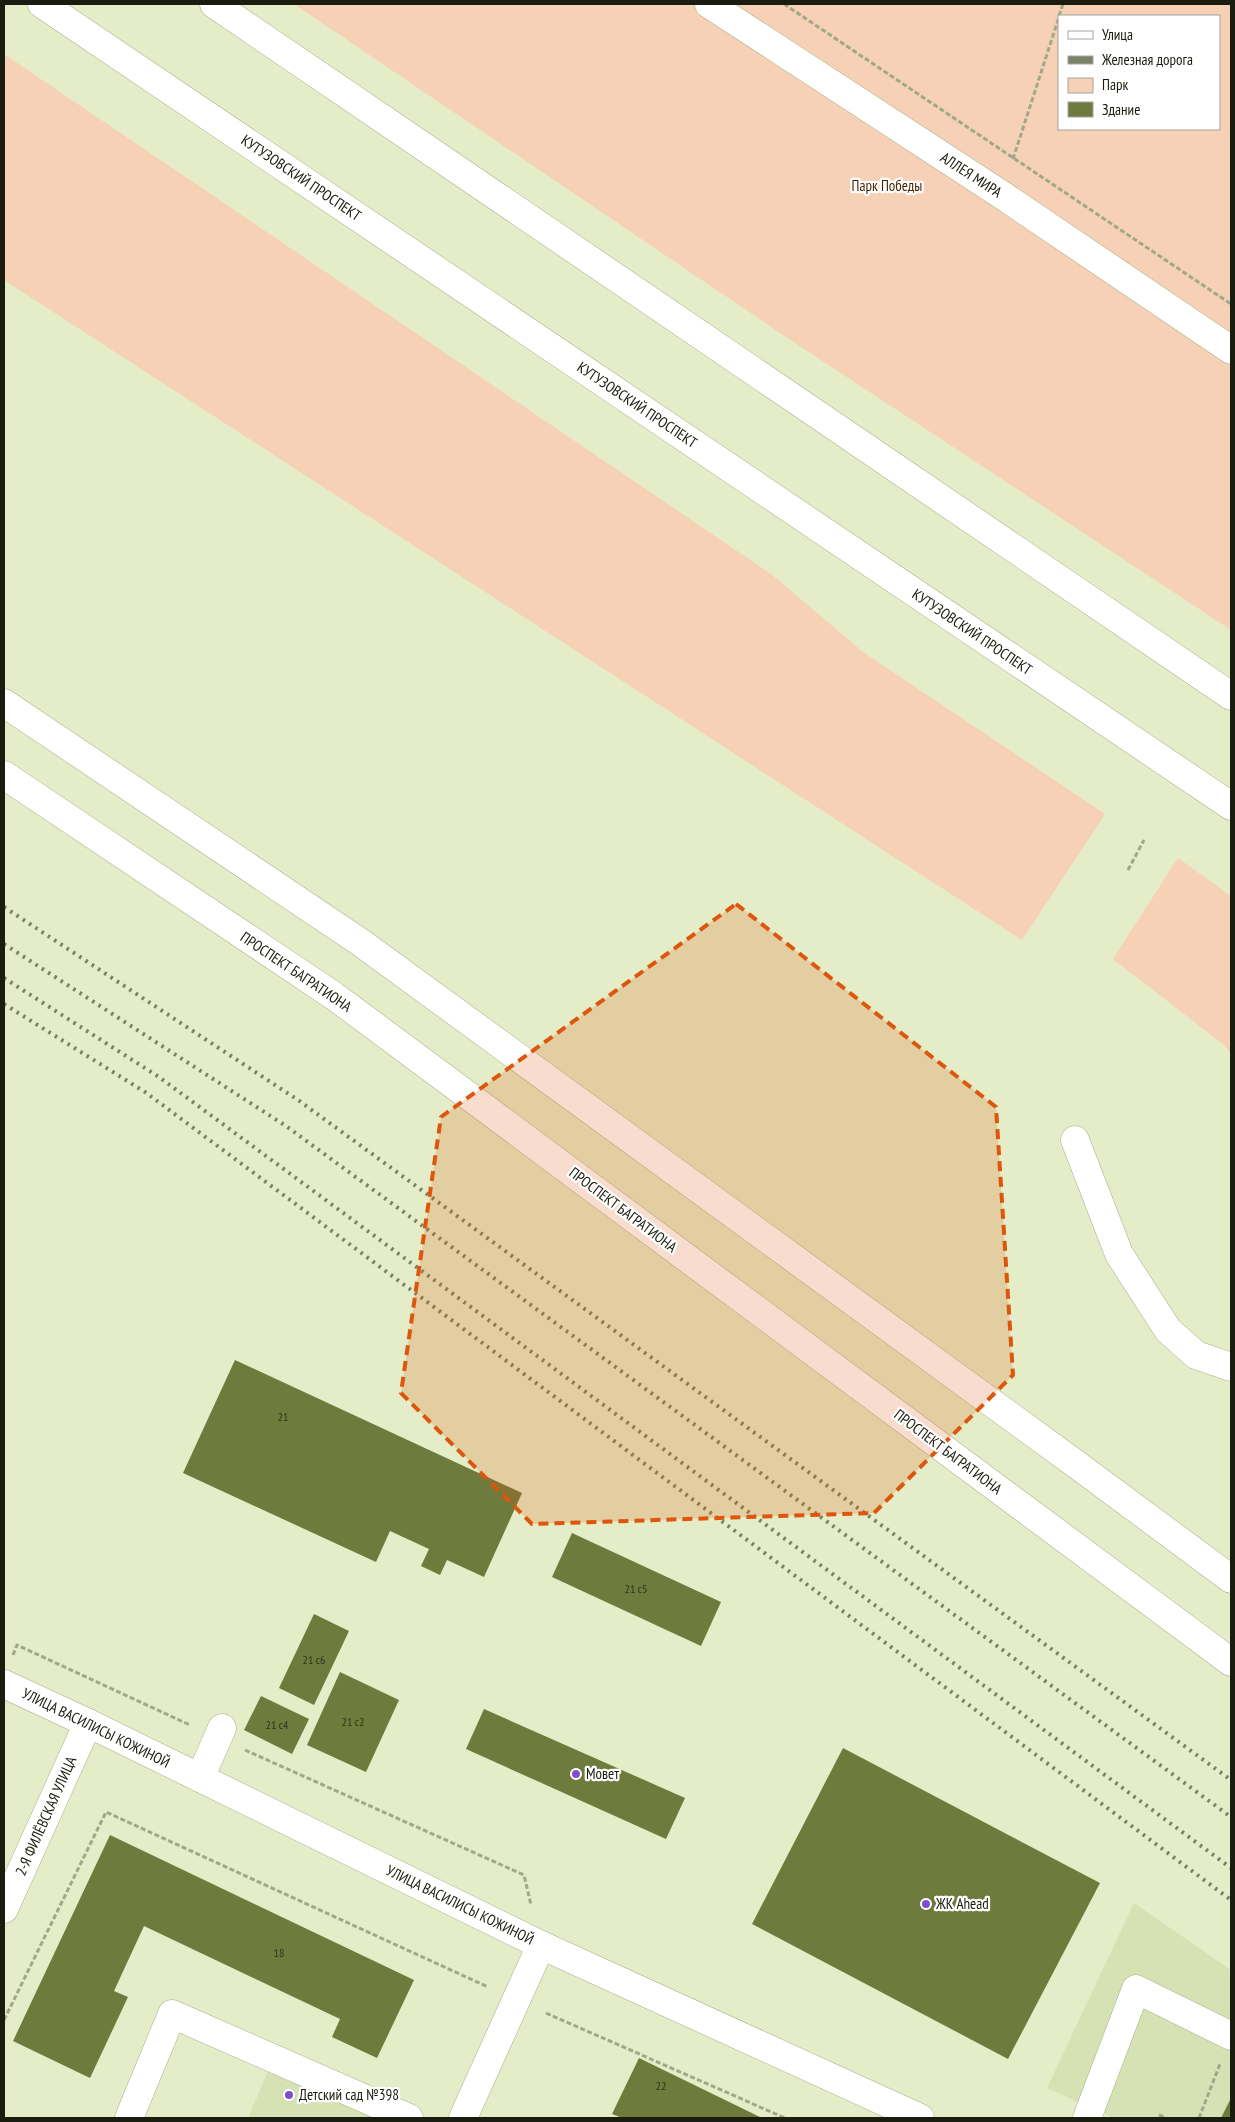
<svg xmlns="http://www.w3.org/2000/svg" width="1235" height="2122" font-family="'PT Sans Narrow',sans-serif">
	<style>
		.built { fill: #d7e2b4 }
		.green { fill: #f6d1b5; fill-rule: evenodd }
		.building { fill: #6e7b3c }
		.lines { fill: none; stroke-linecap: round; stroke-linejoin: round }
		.minor-casing { stroke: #a8b18c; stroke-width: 29 }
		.major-casing { stroke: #a8b18c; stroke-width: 29 }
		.path { stroke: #a1a88a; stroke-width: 3; stroke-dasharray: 5 2.5; stroke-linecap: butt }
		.minor { stroke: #fff; stroke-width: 28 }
		.major { stroke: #fff; stroke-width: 28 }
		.rail { stroke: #7b8168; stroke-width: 4; stroke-dasharray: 2.5 5; stroke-linecap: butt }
		.marked { fill: #de560c; fill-opacity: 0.2; stroke: #de560c; stroke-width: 4; stroke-dasharray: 10 6; stroke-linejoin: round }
		.poi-dot { fill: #7f4fc7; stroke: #fff; stroke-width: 2 }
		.labels { text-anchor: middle; stroke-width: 4.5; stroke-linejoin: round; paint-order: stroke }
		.number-label { font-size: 12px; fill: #2e341a }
		.street-label { font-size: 15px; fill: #191c0e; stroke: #fff }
		.park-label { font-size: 15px; fill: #482401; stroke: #fff }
		.poi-label { font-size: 15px; fill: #191c0e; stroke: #fff; text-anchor: start }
	</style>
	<rect width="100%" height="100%" fill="#e4edc7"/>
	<g class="built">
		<polygon points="1134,1903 1231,1970 1231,2118 1113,2118 1047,2088"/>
		<polygon points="268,2071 373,2118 248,2118"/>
	</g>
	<g class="green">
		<path d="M 294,4 L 1231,4 L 1231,630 L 786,337 ZM 1059,16 L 1219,16 L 1219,129 L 1059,129 Z"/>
		<polygon points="4,54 771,574 863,652 1105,814 1022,940 4,280"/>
		<polygon points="1178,858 1231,896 1231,1054 1224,1045 1113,959"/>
	</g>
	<g class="building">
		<polygon points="235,1360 522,1493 484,1577 447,1560 440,1575 421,1566 429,1549 390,1531 376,1562 183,1473"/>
		<polygon points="572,1533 721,1602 701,1646 552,1577"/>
		<polygon points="314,1614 349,1631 314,1705 279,1688"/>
		<polygon points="340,1672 399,1700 366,1772 307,1745"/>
		<polygon points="261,1696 309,1719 292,1754 244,1730"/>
		<polygon points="484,1709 685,1798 666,1839 466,1749"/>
		<polygon points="843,1748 1100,1883 1008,2059 752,1924"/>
		<polygon points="110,1835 414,1980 377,2058 332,2037 340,2019 144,1926 114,1991 128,1997 90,2078 13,2041"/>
		<polygon points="639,2058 762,2118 622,2118 612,2114"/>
		<polygon points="1231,2098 1231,2118 1221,2118"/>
	</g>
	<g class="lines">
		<defs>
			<g id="minor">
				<polyline points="709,4 1002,195 1231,350"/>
				<polyline points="1075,1140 1119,1254 1168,1330 1196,1355 1231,1367"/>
				<polyline points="4,1684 88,1723 541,1945 920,2118"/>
				<polyline points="200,1778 222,1728"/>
				<polyline points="4,1909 88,1723"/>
				<polyline points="129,2118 172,2014 409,2118"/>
				<polyline points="463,2118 541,1945"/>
				<polyline points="1087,2118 1136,1989 1231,2036"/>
			</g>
			<g id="major">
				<polyline points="42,4 1231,806"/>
				<polyline points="214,4 1231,696"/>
				<polyline points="4,703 360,942 1084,1470 1231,1579"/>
				<polyline points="4,775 334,996 1231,1662"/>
			</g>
		</defs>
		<use href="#minor" class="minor-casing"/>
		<use href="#major" class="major-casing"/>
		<g class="path">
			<polyline points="784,4 1231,304"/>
			<polyline points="1059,16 1063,4"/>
			<polyline points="1013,159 1059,17"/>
			<polyline points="1128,870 1144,840"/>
			<polyline points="13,1655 17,1645 190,1725"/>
			<polyline points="245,1750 524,1875 531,1905"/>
			<polyline points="546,2013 785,2118"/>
			<polyline points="4,2020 106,1812 488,1987"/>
			<polyline points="1159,2115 1166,2118"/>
			<polyline points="1199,2118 1220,2064"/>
		</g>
		<use href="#minor" class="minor"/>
		<use href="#major" class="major"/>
		<g class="rail">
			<polyline points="4,907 298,1100 1231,1780"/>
			<polyline points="4,944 286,1126 1231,1817"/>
			<polyline points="4,978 159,1077 1231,1868"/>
			<polyline points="4,1004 145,1092 1231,1900"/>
		</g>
	</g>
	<path class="marked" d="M 736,904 L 996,1107 L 1013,1375 L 874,1513 L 532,1524 L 401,1393 L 441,1117 Z"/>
	<g class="poi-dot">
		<circle cx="576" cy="1774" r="5"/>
		<circle cx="926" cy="1904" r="5"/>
		<circle cx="289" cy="2095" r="5"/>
	</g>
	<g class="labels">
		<g class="number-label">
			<text x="283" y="1421">21</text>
			<text x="636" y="1593">21 с5</text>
			<text x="314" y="1664">21 с6</text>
			<text x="353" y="1726">21 с2</text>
			<text x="277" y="1729">21 с4</text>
			<text x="279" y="1957">18</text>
			<text x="661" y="2090">22</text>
		</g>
		<g class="street-label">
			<text transform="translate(971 175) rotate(33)" y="5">АЛЛЕЯ МИРА</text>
			<text transform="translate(301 178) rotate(34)" y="5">КУТУЗОВСКИЙ ПРОСПЕКТ</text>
			<text transform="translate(637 405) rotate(34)" y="5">КУТУЗОВСКИЙ ПРОСПЕКТ</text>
			<text transform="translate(972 632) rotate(34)" y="5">КУТУЗОВСКИЙ ПРОСПЕКТ</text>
			<text transform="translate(296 972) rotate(34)" y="5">ПРОСПЕКТ БАГРАТИОНА</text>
			<text transform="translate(623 1210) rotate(37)" y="5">ПРОСПЕКТ БАГРАТИОНА</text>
			<text transform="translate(948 1452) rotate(37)" y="5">ПРОСПЕКТ БАГРАТИОНА</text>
			<text transform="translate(96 1728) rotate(26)" y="5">УЛИЦА ВАСИЛИСЫ КОЖИНОЙ</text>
			<text transform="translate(46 1816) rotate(-66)" y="5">2-Я ФИЛЁВСКАЯ УЛИЦА</text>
			<text transform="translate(460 1905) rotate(26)" y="5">УЛИЦА ВАСИЛИСЫ КОЖИНОЙ</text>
		</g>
		<g class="park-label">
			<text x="887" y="191">Парк Победы</text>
		</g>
		<g class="poi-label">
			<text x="586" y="1779">Мовет</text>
			<text x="936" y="1909">ЖК Ahead</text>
			<text x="299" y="2100">Детский сад №398</text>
		</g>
	</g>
	<rect width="1235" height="2122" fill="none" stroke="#191c0e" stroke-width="10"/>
	<rect x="1058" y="15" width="162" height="115" fill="#ffffff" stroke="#a3a49f"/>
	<rect x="1068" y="31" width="25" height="8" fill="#ffffff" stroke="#a3a49f"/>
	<text x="1102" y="40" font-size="15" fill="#191c0e">Улица</text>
	<rect x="1068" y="56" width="25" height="8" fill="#7b8168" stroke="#a3a49f"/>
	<text x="1102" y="65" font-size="15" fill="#191c0e">Железная дорога</text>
	<rect x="1068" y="78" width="25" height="15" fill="#f6d1b5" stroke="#a3a49f"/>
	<text x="1102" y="90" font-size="15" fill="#191c0e">Парк</text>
	<rect x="1068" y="102" width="25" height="15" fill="#6e7b3c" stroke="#a3a49f"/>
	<text x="1102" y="115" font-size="15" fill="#191c0e">Здание</text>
</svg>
